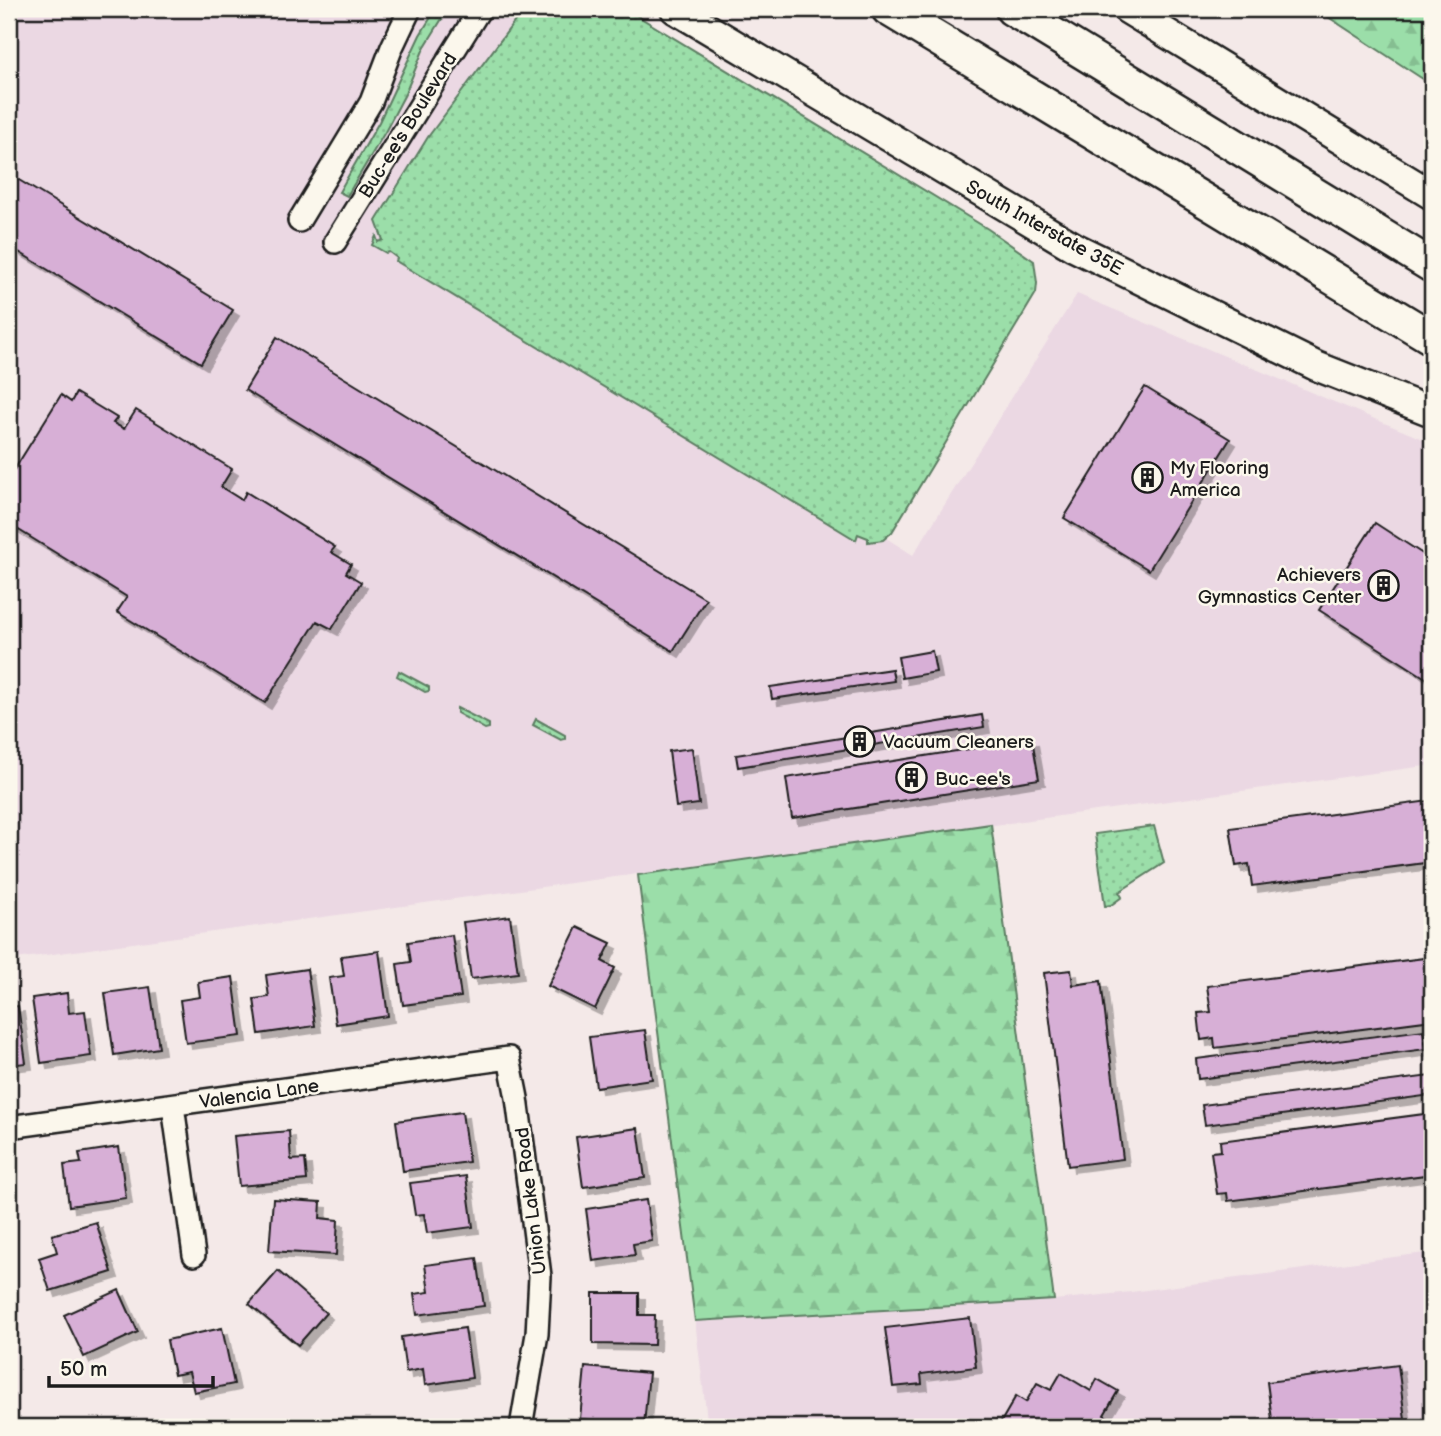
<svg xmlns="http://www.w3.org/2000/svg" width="1441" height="1436" font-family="'Balsamiq Sans',sans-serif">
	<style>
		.built { fill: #ebd8e3 }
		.grass { fill: url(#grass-dots); stroke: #5c7d62; stroke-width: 2 }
		.forest { fill: url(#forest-firs); stroke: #5c7d62; stroke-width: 2 }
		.building { fill: #d7afd6; stroke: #1c1c1c; stroke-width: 2; filter: url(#shadow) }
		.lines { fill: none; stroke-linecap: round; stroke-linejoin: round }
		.minor-casing { stroke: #1c1c1c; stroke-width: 26 }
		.major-casing { stroke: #1c1c1c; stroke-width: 33 }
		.highway-casing { stroke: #1c1c1c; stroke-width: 37 }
		.minor { stroke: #fbf7ec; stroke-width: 21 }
		.major { stroke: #fbf7ec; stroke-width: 28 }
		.highway { stroke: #fbf7ec; stroke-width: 32 }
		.labels { text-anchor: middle; stroke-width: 5; stroke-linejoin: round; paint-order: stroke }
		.street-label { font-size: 19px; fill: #1c1c1c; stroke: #fbf7ec }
		.poi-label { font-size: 19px; fill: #1c1c1c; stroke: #fbf7ec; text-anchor: start }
	</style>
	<defs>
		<pattern id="grass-dots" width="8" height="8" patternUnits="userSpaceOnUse" patternTransform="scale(1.75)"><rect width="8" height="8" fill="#9bdea9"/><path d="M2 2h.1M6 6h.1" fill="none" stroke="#85be91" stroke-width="1.8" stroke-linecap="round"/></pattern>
		<pattern id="forest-firs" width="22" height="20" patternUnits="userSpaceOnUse" patternTransform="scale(1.75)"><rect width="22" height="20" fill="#9bdea9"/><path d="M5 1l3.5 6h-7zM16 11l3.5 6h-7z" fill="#85be91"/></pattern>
		<filter id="shadow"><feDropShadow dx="6" dy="6" stdDeviation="0" flood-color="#0004"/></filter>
	</defs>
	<rect width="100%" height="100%" fill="#f4e9e8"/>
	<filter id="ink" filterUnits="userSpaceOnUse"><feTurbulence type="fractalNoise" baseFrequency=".0143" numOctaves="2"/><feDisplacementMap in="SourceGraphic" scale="14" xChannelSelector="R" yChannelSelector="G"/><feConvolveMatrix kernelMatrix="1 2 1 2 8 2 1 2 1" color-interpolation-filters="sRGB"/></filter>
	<g filter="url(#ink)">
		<g class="built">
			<polygon points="9,9 595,9 1037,273 886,538 913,555 1077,294 1432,443 1432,765 9,960"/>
			<polygon points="1432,1252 1432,1427 708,1427 695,1321 1054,1300 1131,1292"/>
		</g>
		<g class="grass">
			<polygon points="436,9 448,9 424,48 405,94 385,132 347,196 339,192 379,122 420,35"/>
			<polygon points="524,9 626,9 988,229 1034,261 1037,283 1036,293 892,532 883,540 868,542 868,538 858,534 856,540 396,261 397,258 389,252 386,253 372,245 376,236 378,242 383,240 376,221 428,137"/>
			<polygon points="399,671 429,687 429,691 425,692 397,676"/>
			<polygon points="457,708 489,724 489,728 485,729 457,713"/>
			<polygon points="536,719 565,735 565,739 561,740 533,725"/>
			<polygon points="1154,826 1164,863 1119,892 1122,897 1111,905 1105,906 1095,834"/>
		</g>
		<g class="forest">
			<polygon points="1316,9 1432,9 1432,85"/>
			<polygon points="991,824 1054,1300 695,1321 638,875"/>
		</g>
		<g class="building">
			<polygon points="9,174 233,310 201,363 9,246"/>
			<polygon points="277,337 706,599 673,651 245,390"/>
			<polygon points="1145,387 1230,439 1149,570 1064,518"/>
			<polygon points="76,393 117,418 113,423 124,429 136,410 232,469 221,487 242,500 246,492 335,547 331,552 351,564 346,573 361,582 332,629 317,621 265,703 117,612 127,597 9,524 9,478 61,395 71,402"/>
			<polygon points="1375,523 1432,560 1432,682 1319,610"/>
			<polygon points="932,651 936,672 902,678 898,657"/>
			<polygon points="892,669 894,681 772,699 770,687"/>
			<polygon points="982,715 984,727 738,767 736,755"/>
			<polygon points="1032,739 1039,779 792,818 786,778"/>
			<polygon points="692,748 699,804 676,807 669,751"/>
			<polygon points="1429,801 1432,822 1432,862 1252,886 1249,864 1236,866 1230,828"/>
			<polygon points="510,916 518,973 471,979 463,922"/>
			<polygon points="577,927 611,943 602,961 615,968 595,1009 548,986"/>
			<polygon points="452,935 461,997 403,1005 397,964 411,962 408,942"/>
			<polygon points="379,951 388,1016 336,1024 329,978 344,976 341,956"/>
			<polygon points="1432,957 1432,1020 1215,1048 1214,1038 1201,1040 1198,1013 1211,1012 1207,986"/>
			<polygon points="307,969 315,1026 259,1034 254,999 269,997 266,975"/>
			<polygon points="1071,970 1073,985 1101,981 1123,1159 1068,1166 1044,973"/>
			<polygon points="233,977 241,1036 186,1043 180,1000 200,997 198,982"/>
			<polygon points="150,987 159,1048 114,1055 105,993"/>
			<polygon points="67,993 69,1013 85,1011 91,1056 41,1063 32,998"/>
			<polygon points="18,1006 26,1063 9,1065 9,1007"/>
			<polygon points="645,1030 652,1079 596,1087 589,1037"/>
			<polygon points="1423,1030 1426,1049 1198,1079 1196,1059"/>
			<polygon points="1430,1076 1432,1095 1205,1125 1202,1105"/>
			<polygon points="462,1112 469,1162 403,1171 396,1121"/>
			<polygon points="1432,1113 1432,1174 1228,1201 1227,1193 1217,1194 1211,1152 1221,1151 1220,1141"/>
			<polygon points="638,1128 645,1178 583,1187 576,1137"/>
			<polygon points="289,1131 291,1160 305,1159 307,1180 239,1186 234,1136"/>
			<polygon points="119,1147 126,1198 69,1206 64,1165 81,1163 79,1153"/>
			<polygon points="466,1176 473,1227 427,1233 424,1214 415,1215 410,1183"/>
			<polygon points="273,1199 321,1202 320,1218 338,1220 336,1255 269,1251"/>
			<polygon points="646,1200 652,1241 633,1244 635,1255 593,1261 586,1209"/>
			<polygon points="96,1222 112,1272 50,1291 39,1258 57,1252 52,1235"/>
			<polygon points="477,1258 484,1306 417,1315 414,1294 429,1292 425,1265"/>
			<polygon points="278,1271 326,1313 298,1345 249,1304"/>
			<polygon points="119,1290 138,1332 84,1357 64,1315"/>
			<polygon points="593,1293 639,1293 639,1315 655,1315 654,1345 593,1344"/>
			<polygon points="970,1318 976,1367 921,1374 922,1384 893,1387 885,1328"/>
			<polygon points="222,1328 234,1384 194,1392 189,1372 174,1375 167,1340"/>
			<polygon points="465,1328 472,1378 425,1385 423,1369 406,1372 401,1337"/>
			<polygon points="1398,1365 1406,1427 1273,1427 1267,1382"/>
			<polygon points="585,1367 649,1373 644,1425 580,1419"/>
			<polygon points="1061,1373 1091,1391 1097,1379 1118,1391 1104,1415 1118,1423 1115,1427 998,1427 1016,1396 1026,1402 1037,1383 1051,1390"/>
		</g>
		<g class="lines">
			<defs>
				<g id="minor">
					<polyline points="299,221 371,102 392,47 410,9"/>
					<polyline points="335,242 480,9"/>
					<polyline points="173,1106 194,1255"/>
					<polyline points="9,1127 509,1058 517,1098 540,1276 537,1334 521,1427"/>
				</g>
				<g id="major">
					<polyline points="675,9 1074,247 1316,366 1432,412"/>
					<polyline points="1127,9 1432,195"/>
				</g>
				<g id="highway">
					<polyline points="888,9 1432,338"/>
					<polyline points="1012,9 1432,266"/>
				</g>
			</defs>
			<use href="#minor" class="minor-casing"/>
			<use href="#major" class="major-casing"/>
			<use href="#highway" class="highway-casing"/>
			<use href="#minor" class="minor"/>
			<use href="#major" class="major"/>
			<use href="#highway" class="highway"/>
		</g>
	</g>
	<defs>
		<symbol id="building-ring" viewBox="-11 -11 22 22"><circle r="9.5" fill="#fbf7ec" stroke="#1c1c1c" stroke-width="1.5"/><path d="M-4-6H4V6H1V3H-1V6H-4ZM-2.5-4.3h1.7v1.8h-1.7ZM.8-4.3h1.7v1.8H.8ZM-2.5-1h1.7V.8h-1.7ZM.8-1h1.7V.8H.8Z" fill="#1c1c1c"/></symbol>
	</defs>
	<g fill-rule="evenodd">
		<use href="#building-ring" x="1130" y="460" width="35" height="35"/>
		<use href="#building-ring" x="1366" y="568" width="35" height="35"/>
		<use href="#building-ring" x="842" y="724" width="35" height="35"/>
		<use href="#building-ring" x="894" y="760" width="35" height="35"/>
	</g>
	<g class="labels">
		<g class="street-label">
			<text transform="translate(407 125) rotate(-58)" y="7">Buc-ee's Boulevard</text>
			<text transform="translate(1045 227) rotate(29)" y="7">South Interstate 35E</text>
			<text transform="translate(259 1093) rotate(-8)" y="7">Valencia Lane</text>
			<text transform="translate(530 1201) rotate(-97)" y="7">Union Lake Road</text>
		</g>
		<g class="poi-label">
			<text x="1170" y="474">My Flooring<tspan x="1170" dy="22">America</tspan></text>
			<text x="1361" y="581" text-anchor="end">Achievers<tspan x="1361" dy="22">Gymnastics Center</tspan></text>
			<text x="883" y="748">Vacuum Cleaners</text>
			<text x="935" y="785">Buc-ee's</text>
		</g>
	</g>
	<rect width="1441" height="1436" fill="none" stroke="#fbf7ec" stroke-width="35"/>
	<rect x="18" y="18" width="1406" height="1401" fill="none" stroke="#1c1c1c" stroke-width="2.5" filter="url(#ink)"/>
	<path d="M49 1376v10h164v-10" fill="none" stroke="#1c1c1c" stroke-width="3.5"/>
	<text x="60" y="1376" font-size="21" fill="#1c1c1c" stroke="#fbf7ec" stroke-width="5" paint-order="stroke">50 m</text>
</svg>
